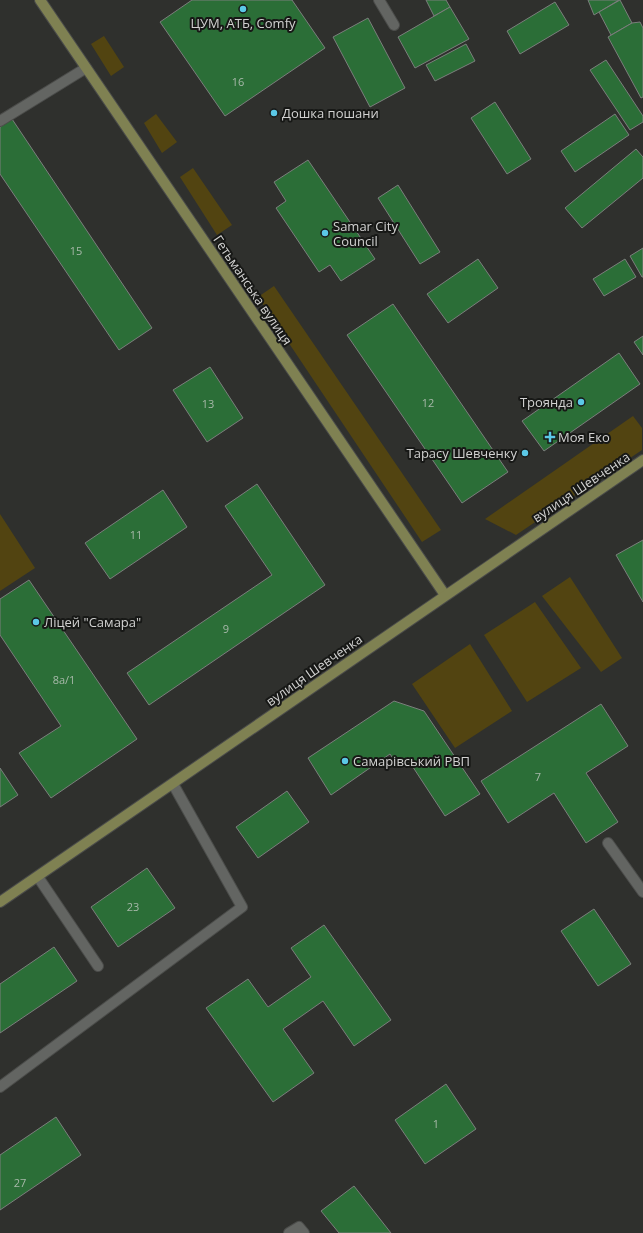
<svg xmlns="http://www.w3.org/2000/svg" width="643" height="1233" font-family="'Open Sans',sans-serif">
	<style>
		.green { fill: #524411 }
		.building { fill: #2b6e37; stroke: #7b7e7c }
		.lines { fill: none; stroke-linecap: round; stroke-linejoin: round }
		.lane-casing { stroke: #4b4c4a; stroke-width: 12 }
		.street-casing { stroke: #4b4c4a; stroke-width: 12 }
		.secondary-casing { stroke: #4b4c4a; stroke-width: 12 }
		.lane { stroke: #636562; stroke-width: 10 }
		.street { stroke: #636562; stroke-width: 10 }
		.secondary { stroke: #7f8152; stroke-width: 10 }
		.poi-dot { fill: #5bc8e6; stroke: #171816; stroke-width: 1.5 }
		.labels { text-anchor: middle; stroke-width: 4; stroke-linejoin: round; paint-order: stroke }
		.number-label { font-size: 11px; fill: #a8b9aa }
		.poi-label { font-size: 13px; fill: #d2d2d1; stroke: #171816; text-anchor: start }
		.street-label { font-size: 13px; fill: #d2d2d1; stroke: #171816 }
	</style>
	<rect width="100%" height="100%" fill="#2f302d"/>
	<g class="green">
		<polygon points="104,36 124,67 111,76 91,44"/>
		<polygon points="156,114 177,142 162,153 144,123"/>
		<polygon points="193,168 232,225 217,235 180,177"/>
		<polygon points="274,286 441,530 422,542 258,297"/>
		<polygon points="633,416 642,428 642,450 516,535 485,519"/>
		<polygon points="0,514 35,568 0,591"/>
		<polygon points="570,577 622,658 601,672 542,596"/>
		<polygon points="535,602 581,668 527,702 484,635"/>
		<polygon points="470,644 512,711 455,748 412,684"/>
	</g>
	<g class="building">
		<polygon points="192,0 292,0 325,48 225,116 160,22"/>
		<polygon points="426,0 446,0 450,7 434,16"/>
		<polygon points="588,0 619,0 594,15"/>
		<polygon points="620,0 632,23 611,35 599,12"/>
		<polygon points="555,2 569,25 520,54 507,31"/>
		<polygon points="450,7 469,39 415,68 398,37"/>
		<polygon points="368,18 405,88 370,107 333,37"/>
		<polygon points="640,22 643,28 643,97 641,98 608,37 632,23"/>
		<polygon points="466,44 475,61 435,81 426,65"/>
		<polygon points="606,60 643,116 643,122 630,130 590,70"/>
		<polygon points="495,102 531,159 507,174 471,118"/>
		<polygon points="615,114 629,135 575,172 561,151"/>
		<polygon points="12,119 152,328 119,350 0,174 0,127"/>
		<polygon points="636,149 643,157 643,178 582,228 565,208"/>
		<polygon points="308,160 375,259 341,281 330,265 319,272 276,208 286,201 274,182"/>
		<polygon points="398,185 440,252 420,264 378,198"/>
		<polygon points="643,248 643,277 642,277 630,256"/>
		<polygon points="478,259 498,288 448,323 427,294"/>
		<polygon points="625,259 636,277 604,296 593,279"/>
		<polygon points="393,304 508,472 462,503 347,335"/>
		<polygon points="643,336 643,355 634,342"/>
		<polygon points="619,353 640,384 544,451 522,421"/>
		<polygon points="210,367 243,418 207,442 173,390"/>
		<polygon points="257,484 325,585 149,705 127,673 272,575 225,506"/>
		<polygon points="163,490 187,527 110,579 85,543"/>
		<polygon points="643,540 643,602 616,555"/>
		<polygon points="29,580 137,739 51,798 19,753 61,726 0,635 0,599"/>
		<polygon points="394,701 424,711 480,794 445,816 407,758 396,763 390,754 331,795 308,758"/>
		<polygon points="601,704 628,746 586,773 618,822 586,843 554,793 508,823 481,781"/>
		<polygon points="0,768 18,795 0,807"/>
		<polygon points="287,791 309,822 258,858 236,827"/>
		<polygon points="147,868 175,908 118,947 91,907"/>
		<polygon points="594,909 631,964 598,986 561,931"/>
		<polygon points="324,925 391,1020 354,1046 323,1001 283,1029 314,1073 273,1102 206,1008 248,979 268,1007 311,977 291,948"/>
		<polygon points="54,947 77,981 0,1033 0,984"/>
		<polygon points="446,1084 476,1129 425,1164 395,1120"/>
		<polygon points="56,1117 81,1155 0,1210 0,1155"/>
		<polygon points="354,1186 391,1233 339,1233 321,1211"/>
	</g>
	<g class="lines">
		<defs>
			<g id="lane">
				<polyline points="379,0 394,25"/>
				<polyline points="0,121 86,68"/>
				<polyline points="38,877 98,966"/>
				<polyline points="0,1087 242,907 173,784"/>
				<polyline points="289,1233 299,1227 304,1233"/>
			</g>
			<polyline id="street" points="608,843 643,892"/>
			<g id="secondary">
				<polyline points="40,0 445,595"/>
				<polyline points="0,902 643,460"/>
			</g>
		</defs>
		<use href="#lane" class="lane-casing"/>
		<use href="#street" class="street-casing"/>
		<use href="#secondary" class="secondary-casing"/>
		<use href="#lane" class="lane"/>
		<use href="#street" class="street"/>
		<use href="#secondary" class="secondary"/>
	</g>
	<g class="poi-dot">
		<circle cx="243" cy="9" r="4"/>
		<circle cx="274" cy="113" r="4"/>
		<circle cx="325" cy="233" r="4"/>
		<circle cx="581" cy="402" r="4"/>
		<path d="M548 431h4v4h4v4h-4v4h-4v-4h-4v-4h4z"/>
		<circle cx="525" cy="453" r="4"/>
		<circle cx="36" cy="622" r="4"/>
		<circle cx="345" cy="761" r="4"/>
	</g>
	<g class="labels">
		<g class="number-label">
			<text x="238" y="86">16</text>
			<text x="76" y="255">15</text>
			<text x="428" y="407">12</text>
			<text x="208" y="408">13</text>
			<text x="136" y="539">11</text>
			<text x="226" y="633">9</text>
			<text x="64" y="684">8а/1</text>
			<text x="538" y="781">7</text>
			<text x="133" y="911">23</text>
			<text x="436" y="1128">1</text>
			<text x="20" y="1187">27</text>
		</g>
		<g class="poi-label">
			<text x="243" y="28" text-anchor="middle">ЦУМ, АТБ, Comfy</text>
			<text x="282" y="118">Дошка пошани</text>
			<text x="333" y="231">Samar City<tspan x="333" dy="15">Council</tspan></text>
			<text x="573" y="407" text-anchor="end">Троянда</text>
			<text x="558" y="442">Моя Еко</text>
			<text x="517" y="458" text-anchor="end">Тарасу Шевченку</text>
			<text x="44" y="627">Ліцей "Самара"</text>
			<text x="353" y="766">Самарівський РВП</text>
		</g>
		<g class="street-label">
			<text transform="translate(253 290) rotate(56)" y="5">Гетьманська вулиця</text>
			<text transform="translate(581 487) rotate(-34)" y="5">вулиця Шевченка</text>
			<text transform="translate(314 670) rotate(-35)" y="5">вулиця Шевченка</text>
		</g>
	</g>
</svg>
